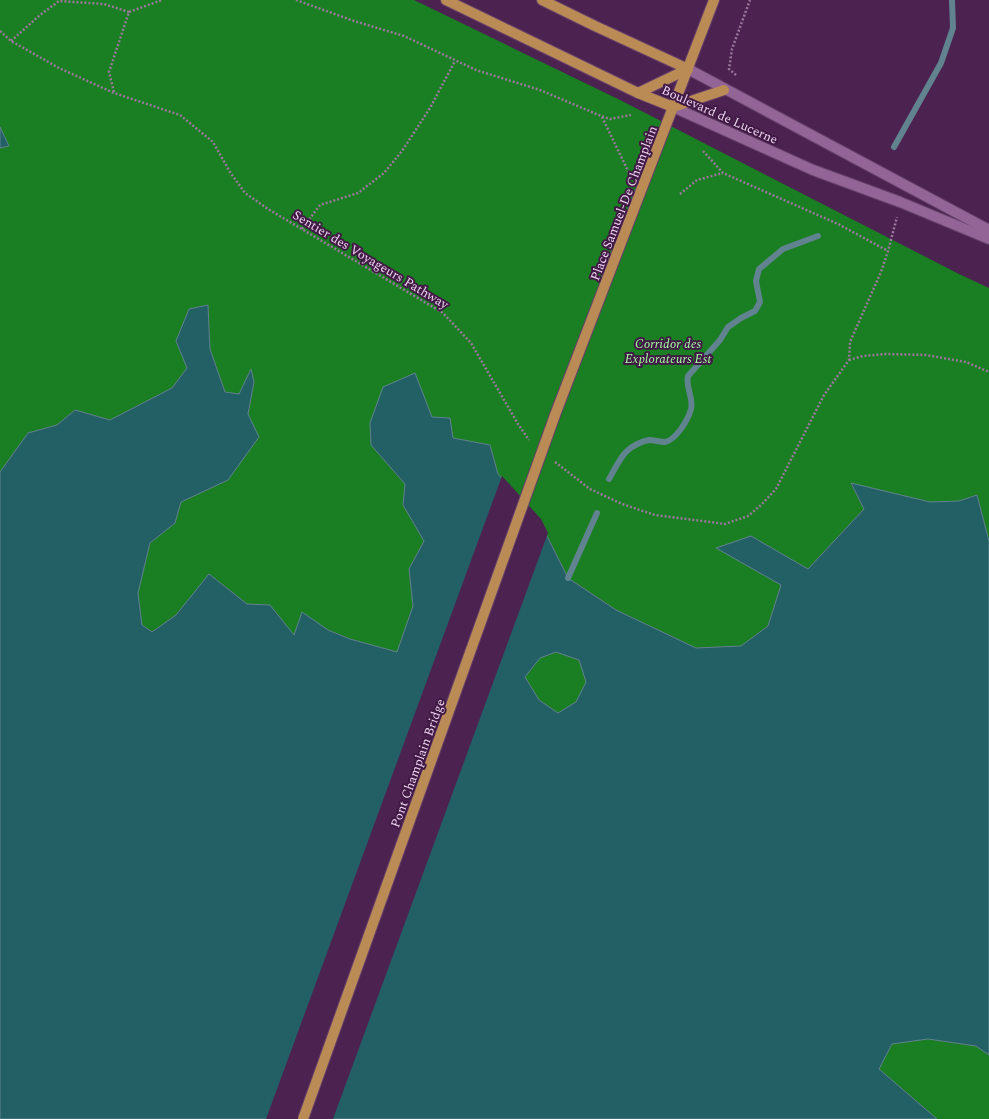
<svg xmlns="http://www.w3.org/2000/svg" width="989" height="1119" font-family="Spectral,serif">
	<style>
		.forest { fill: #1a7e22 }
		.water { fill: #236066; stroke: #60838f; fill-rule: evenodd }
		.pier { fill: #4c2350 }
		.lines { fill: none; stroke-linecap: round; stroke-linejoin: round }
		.stream { stroke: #60838f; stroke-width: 6 }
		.minor-casing { stroke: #664169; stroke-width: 12 }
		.major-casing { stroke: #664169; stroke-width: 12 }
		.path { stroke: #99789c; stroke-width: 2.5; stroke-dasharray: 2 2; stroke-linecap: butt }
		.minor { stroke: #926596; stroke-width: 10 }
		.major { stroke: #bb8b56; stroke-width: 10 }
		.major-bridge-casing { stroke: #664169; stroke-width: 12; stroke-linecap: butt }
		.major-bridge { stroke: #bb8b56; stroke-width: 10 }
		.labels { text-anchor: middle; stroke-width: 4; stroke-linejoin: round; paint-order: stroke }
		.street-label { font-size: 13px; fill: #edd4ef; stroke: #411945 }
		.park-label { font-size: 13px; font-style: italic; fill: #a5fea3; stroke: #411945 }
	</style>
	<rect width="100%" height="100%" fill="#4c2350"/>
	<g class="forest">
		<polygon points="0,0 414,0 620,100 959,274 989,288 989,541 977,495 959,501 930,502 851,484 864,509 808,569 751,536 717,548 781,585 768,626 741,646 696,648 616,610 568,578 539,520 498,474 490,445 452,438 450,418 432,418 414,374 371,445 405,484 403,505 424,541 409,569 413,606 397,652 350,639 328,630 302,613 294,636 270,605 247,604 209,574 176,615 152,632 142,625 138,593 150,543 175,523 181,502 228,480 248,414 254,382 251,370 239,394 225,392 210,349 208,305 190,309 176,341 188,368 172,388 110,420 75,410 57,425 28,433 0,472 0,148 9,146 0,127"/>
		<polygon points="556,652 579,660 587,682 576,702 558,713 539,700 525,677 540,658"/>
		<polygon points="928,1039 976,1046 989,1055 989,1119 937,1119 879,1069 892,1044"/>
	</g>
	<g class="water">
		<polygon points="0,127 9,146 0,148"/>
		<path d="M 208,305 L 210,349 L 225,392 L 239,394 L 251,369 L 254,382 L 248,414 L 259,437 L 228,480 L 181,502 L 175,523 L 150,543 L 138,593 L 142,625 L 152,632 L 176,615 L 209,574 L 247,604 L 270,605 L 294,635 L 302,612 L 328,630 L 350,639 L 397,652 L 413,606 L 409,569 L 424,541 L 403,505 L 405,484 L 371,445 L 370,423 L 383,387 L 415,373 L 432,417 L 450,418 L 453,438 L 490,445 L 498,474 L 539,520 L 568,578 L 616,610 L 696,648 L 741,646 L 768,626 L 781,585 L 716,548 L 751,536 L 808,569 L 864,509 L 851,483 L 930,502 L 959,501 L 977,495 L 989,541 L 989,1055 L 976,1046 L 928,1039 L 892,1044 L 879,1069 L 937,1119 L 0,1119 L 0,472 L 28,433 L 57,425 L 75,410 L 110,420 L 172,388 L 187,368 L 176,341 L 189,309 ZM 556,652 L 579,660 L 586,682 L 576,702 L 558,713 L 539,700 L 525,677 L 540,658 Z"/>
	</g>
	<polygon class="pier" points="502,476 541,519 548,533 333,1119 266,1119"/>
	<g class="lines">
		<g class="stream">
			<polyline points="894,147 941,63 953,28 952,0"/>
			<path d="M 609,479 C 614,471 620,457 627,451 C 632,446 642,441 649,440 C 654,440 660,442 665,442 C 676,440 688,420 691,409 C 694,398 685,387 688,376 L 720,340 L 728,327 L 741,318 L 755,311 L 760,302 L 756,281 L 759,269 L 783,249 L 818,236"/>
			<polyline points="568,578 597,513"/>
		</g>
		<defs>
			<g id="minor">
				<polyline points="688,69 989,230"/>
				<polyline points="673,107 813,170 900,202 989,239"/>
			</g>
			<g id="major">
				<polyline points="446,0 638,93 673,107"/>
				<polyline points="542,0 595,26 688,69"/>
				<polyline points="638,93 688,69"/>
				<polyline points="673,107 724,90"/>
				<path d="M 555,415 C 608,277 662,139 714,0"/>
			</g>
		</defs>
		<use href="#minor" class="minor-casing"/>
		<use href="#major" class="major-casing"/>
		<g class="path">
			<polyline points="296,0 354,21 404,36 476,70 540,90 601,116 610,119 631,115"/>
			<polyline points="0,31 11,41 59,68 114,93 180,115 213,142 230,172 245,193 268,209 443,313 471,343 518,424 529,440"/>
			<polyline points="11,41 40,15 59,1 104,4 129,12"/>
			<polyline points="736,75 729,69 732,49 750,0"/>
			<polyline points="114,92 109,72 129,12 162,0"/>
			<polyline points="602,117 630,175"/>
			<polyline points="703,151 723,173 838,224 888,251"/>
			<polyline points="680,194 697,180 723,173"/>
			<polyline points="302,229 320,205 358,193 384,173 402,151 430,108 455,61"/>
			<polyline points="849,360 863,356 886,354 926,355 966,362 989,372"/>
			<polyline points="555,462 590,489 622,504 655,515 725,524 748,516 761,505 776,489 824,395 849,360 850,342 881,272 888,251 897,217"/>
		</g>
		<use href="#minor" class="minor"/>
		<use href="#major" class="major"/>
		<defs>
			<polyline id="major-bridge" points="303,1119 555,415"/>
		</defs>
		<use href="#major-bridge" class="major-bridge-casing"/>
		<use href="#major-bridge" class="major-bridge"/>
	</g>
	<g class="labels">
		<g class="street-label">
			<text transform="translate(720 114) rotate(24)" y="5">Boulevard de Lucerne</text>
			<text transform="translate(623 203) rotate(-69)" y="5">Place Samuel-De Champlain</text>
			<text transform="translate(371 259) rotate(31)" y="5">Sentier des Voyageurs Pathway</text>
			<text transform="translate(417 763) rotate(-70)" y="5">Pont Champlain Bridge</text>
		</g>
		<g class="park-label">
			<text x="668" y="348">Corridor des<tspan x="668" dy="15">Explorateurs Est</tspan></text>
		</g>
	</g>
</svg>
